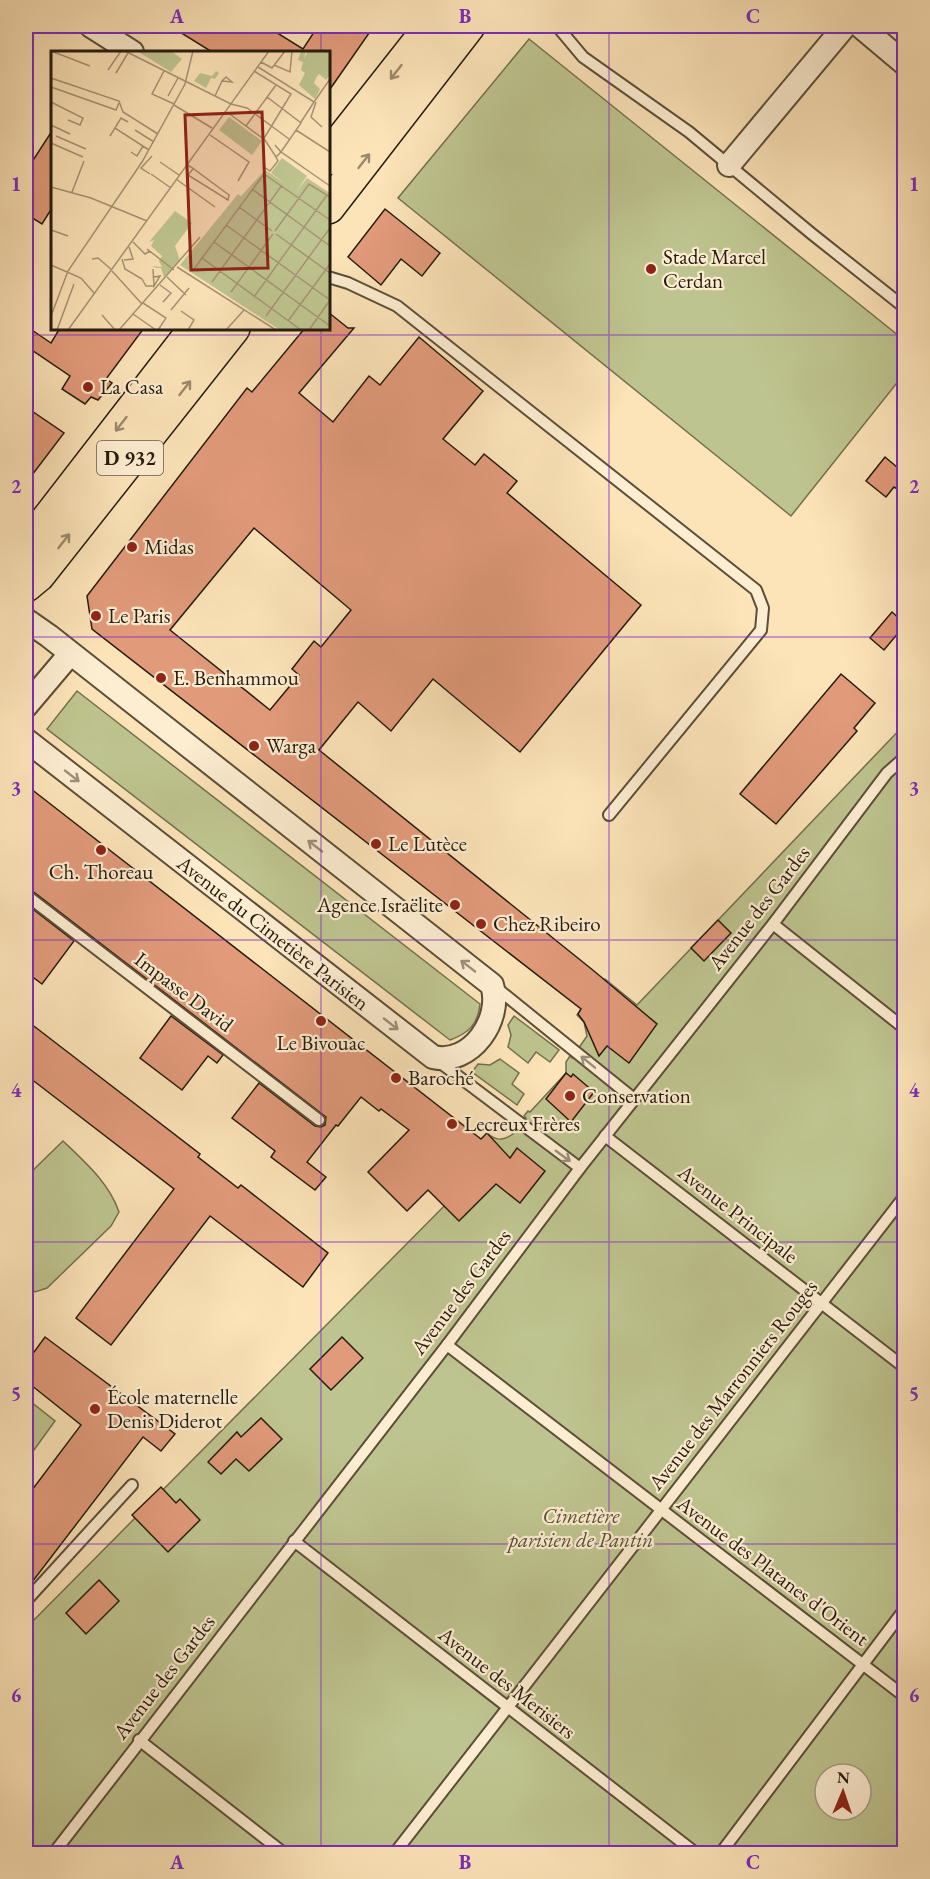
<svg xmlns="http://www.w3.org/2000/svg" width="930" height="1879" font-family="'EB Garamond',serif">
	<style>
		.green { fill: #bec48f; stroke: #72704e; stroke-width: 1.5; fill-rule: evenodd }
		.building { fill: #e19a7a; stroke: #261c0e; stroke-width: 1.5; fill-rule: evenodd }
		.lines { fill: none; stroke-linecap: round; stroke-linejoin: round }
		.service-casing { stroke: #5c4e38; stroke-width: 14 }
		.minor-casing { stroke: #5c4e38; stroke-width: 26 }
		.primary-casing { stroke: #261c0e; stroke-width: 36 }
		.service { stroke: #fdedd1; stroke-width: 10 }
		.minor { stroke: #fdedd1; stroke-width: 22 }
		.primary { stroke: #fce3b8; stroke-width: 33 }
		.oneway { stroke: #9c896c }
		.oneway2 { stroke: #9c8f79 }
		.grid { fill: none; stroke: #7b2cbf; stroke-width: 1.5; stroke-opacity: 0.55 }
		.poi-dot { fill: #8f2418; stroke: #fdedd1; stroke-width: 2 }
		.labels { text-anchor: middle; stroke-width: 4.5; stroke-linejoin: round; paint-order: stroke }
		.shield { fill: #fdedd1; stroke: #665b48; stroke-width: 1.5 }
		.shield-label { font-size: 20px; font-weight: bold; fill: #261c0e }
		.poi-label { font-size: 21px; fill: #261c0e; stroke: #fdedd1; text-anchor: start }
		.street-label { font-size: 21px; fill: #261c0e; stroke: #fdedd1 }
		.park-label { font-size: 21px; font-style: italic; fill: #544e35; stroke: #fdedd1 }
		.inset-road { fill: none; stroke: #a69374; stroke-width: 1.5 }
		.view { fill: #8f2418; fill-opacity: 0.15; stroke: #8f2418; stroke-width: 3 }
		.inset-edge { fill: none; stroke: #261c0e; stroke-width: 3 }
		.neatline { fill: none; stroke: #7b2cbf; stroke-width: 2 }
		.grid-label { font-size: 20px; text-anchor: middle; font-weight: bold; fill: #7b2cbf }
	</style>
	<rect width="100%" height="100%" fill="#fce3b8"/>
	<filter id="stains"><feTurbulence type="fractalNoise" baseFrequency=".00333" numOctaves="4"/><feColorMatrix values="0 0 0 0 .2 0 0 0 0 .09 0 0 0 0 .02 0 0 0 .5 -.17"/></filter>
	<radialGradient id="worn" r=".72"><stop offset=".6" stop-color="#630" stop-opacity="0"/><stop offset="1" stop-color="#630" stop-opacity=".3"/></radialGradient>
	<g class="green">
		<polygon points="529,39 904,340 904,374 791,516 398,198"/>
		<path d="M 77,691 L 480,1004 C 478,1024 469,1033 450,1040 L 47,729 Z"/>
		<path d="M 904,725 L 904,1853 L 26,1854 L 26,1628 L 470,1180 C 474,1162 475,1146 487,1133 C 496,1141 503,1141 513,1134 L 512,1132 L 526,1118 L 524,1116 L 528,1111 L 530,1112 L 566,1073 L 566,1062 L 570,1056 L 572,1058 L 587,1036 L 584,1022 L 577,1015 L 605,979 L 637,1005 ZM 825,1774 L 861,1774 L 861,1810 L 825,1810 Z"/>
		<polygon points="514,1016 559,1050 550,1062 536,1052 528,1063 508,1047 511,1035 508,1025"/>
		<polygon points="500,1059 519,1073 512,1084 524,1094 517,1105 472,1072 478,1064 490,1065"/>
		<path d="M 63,1141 C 85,1162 109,1183 119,1212 L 111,1226 L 47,1288 L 35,1292 L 26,1283 L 26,1177 Z"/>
		<polygon points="26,1398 55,1421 26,1461"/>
	</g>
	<g class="building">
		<polygon points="170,26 266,26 303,49 318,26 374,26 328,92 328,52 212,52"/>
		<polygon points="52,131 52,208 42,224 26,214 26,171"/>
		<polygon points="385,209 440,253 422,276 401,259 381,285 348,257"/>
		<path d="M 328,312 L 348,328 L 354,328 L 299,393 L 333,422 L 369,376 L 380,385 L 419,337 L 483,391 L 443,439 L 475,465 L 484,454 L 517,481 L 507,493 L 641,605 L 520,752 L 433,679 L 391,731 L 358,702 L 319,750 L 594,971 L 657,1024 L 629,1063 L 607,1046 L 599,1056 L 584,1022 L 578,1014 L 581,1009 L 92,629 L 87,596 L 247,388 L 252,392 L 305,328 L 328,328 ZM 254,528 L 351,610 L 321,647 L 314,641 L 292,669 L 299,675 L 270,710 L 170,630 Z"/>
		<polygon points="26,326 51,343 60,328 144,328 106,379 112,383 98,400 91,397 85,404 62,389 70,376 26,346"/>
		<polygon points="26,407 64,433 26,483"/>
		<polygon points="885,457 904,473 904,493 894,487 886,497 866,481"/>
		<polygon points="892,612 904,623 904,626 884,650 870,638"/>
		<polygon points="841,674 875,703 854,728 857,731 776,824 740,794"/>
		<polygon points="26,785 481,1139 487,1133 510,1158 517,1148 545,1171 520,1203 496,1184 459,1221 428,1190 407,1211 368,1172 409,1130 381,1109 379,1111 361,1097 338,1126 336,1125 307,1162 326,1177 315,1190 271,1157 275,1151 232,1118 259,1083 315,1126 321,1127 325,1125 326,1117 26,886"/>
		<polygon points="30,907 74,941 42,984 26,972 26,913"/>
		<polygon points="718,920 731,933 704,961 691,948"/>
		<polygon points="171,1016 223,1055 217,1063 208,1056 182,1090 140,1058"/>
		<polygon points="26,1020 200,1154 198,1157 238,1188 241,1185 328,1253 303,1287 210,1216 111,1345 76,1318 174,1189 26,1075"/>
		<polygon points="566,1073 571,1077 573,1074 594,1092 571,1122 546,1099"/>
		<polygon points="45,1337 175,1434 161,1451 143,1437 26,1590 26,1498 81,1425 26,1381 26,1363"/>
		<polygon points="342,1337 363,1358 331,1390 310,1369"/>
		<polygon points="261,1418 282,1439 249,1471 236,1459 221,1474 208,1462 237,1432 241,1437"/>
		<polygon points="161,1487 176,1503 180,1499 200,1520 168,1552 132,1515"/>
		<polygon points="99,1580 119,1601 86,1634 66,1613"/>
	</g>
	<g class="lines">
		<defs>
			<g id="service">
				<polyline points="557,26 583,57 689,132 812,234 904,307"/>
				<polyline points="328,277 348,283 397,306 756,590 763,608 761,630 609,815"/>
				<polyline points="26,895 319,1120"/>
				<polyline points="773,924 904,1028"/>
				<polyline points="494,986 634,1099"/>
				<polyline points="438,1061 580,1168"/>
				<polyline points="605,1136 904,1367"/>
				<polyline points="447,1345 904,1696"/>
				<polyline points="294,1541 697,1854"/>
				<polyline points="26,1601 132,1485"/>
				<polyline points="139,1740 285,1854"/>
				<polyline points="53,1854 447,1345 580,1168 773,924 887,773 904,758"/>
				<polyline points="394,1854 904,1197"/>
				<polyline points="720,1854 904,1610"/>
			</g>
			<g id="minor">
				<polyline points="91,26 132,52"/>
				<polyline points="860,26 904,63"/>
				<polyline points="729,165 845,26"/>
				<path d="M 26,620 L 49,636 L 492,985 C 503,1019 471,1066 433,1057 L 26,740"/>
				<polyline points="26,706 70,654"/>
			</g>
			<g id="primary">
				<polyline points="328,158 432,26"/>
				<polyline points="328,207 468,26"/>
				<polyline points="26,548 196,328"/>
				<polyline points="26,585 38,575 233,328"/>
			</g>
		</defs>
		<use href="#service" class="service-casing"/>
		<use href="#minor" class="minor-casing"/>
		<use href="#primary" class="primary-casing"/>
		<use href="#service" class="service"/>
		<use href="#minor" class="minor"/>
		<use href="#primary" class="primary"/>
	</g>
	<defs><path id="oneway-shaft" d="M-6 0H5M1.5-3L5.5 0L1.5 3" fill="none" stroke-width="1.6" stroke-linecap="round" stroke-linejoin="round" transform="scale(1.5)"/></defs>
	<g class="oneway">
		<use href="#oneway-shaft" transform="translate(396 72) rotate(128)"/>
		<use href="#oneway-shaft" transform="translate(364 161) rotate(-52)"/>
		<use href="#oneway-shaft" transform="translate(185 388) rotate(-52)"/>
		<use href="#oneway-shaft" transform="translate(121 424) rotate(128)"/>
		<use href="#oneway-shaft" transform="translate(64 541) rotate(-52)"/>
	</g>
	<g class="oneway2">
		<use href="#oneway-shaft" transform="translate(72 776) rotate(38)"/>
		<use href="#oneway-shaft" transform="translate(315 846) rotate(-142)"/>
		<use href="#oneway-shaft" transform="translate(468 966) rotate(-142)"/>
		<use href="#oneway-shaft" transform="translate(391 1024) rotate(38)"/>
		<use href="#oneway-shaft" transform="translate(588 1062) rotate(-141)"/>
		<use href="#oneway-shaft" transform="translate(563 1156) rotate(36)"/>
	</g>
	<path class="grid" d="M 321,26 L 321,52M 609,26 L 609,1854M 321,328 L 321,1854M 26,335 L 904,335M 26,637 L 904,637M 26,940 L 904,940M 26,1242 L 904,1242M 26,1544 L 904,1544"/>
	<g class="poi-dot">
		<circle cx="651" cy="269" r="6"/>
		<circle cx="88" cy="387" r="6"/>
		<circle cx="132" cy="547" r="6"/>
		<circle cx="96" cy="616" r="6"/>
		<circle cx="161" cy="678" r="6"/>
		<circle cx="254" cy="746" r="6"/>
		<circle cx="376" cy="844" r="6"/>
		<circle cx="101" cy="850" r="6"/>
		<circle cx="455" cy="905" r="6"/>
		<circle cx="481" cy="924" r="6"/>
		<circle cx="321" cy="1021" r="6"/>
		<circle cx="396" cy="1078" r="6"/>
		<circle cx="570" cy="1096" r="6"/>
		<circle cx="452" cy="1124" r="6"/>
		<circle cx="95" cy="1409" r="6"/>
	</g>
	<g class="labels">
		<rect class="shield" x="97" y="441" width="66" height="34" rx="4.5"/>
		<g class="shield-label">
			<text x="130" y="465">D 932</text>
		</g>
		<g class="poi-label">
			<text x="663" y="264">Stade Marcel<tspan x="663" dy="24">Cerdan</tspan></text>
			<text x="100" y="394">La Casa</text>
			<text x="144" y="554">Midas</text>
			<text x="108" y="623">Le Paris</text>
			<text x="173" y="685">E. Benhammou</text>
			<text x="266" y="753">Warga</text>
			<text x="388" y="851">Le Lutèce</text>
			<text x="101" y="879" text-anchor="middle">Ch. Thoreau</text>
			<text x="443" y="912" text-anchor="end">Agence Israëlite</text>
			<text x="493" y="931">Chez Ribeiro</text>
			<text x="321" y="1050" text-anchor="middle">Le Bivouac</text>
			<text x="408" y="1085">Baroché</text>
			<text x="582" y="1103">Conservation</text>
			<text x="464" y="1131">Lecreux Frères</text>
			<text x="107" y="1404">École maternelle<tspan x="107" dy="24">Denis Diderot</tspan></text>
		</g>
		<g class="street-label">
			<text transform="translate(759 908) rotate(-52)" y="7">Avenue des Gardes</text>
			<text transform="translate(273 933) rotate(38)" y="7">Avenue du Cimetière Parisien</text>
			<text transform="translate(184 992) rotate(37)" y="7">Impasse David</text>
			<text transform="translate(738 1214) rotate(38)" y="7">Avenue Principale</text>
			<text transform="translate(461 1292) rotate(-53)" y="7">Avenue des Gardes</text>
			<text transform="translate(733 1385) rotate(-52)" y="7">Avenue des Marronniers Rouges</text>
			<text transform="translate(773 1571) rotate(37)" y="7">Avenue des Platanes d'Orient</text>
			<text transform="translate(164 1677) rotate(-52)" y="7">Avenue des Gardes</text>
			<text transform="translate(507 1683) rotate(38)" y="7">Avenue des Merisiers</text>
		</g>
		<g class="park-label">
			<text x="581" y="1523">Cimetière<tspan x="581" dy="24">parisien de Pantin</tspan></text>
		</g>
	</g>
	<g transform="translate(51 51)">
		<rect width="279" height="279" fill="#fce3b8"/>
		<path d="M 86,0 L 120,0 L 131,8 L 120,21 ZM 250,0 L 255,0 L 253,8 L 257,0 L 279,0 L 279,24 L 275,29 L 268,23 L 265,27 L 263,32 L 269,38 L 264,48 L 248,34 L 254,22 L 250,19 L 252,11 L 247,9 ZM 165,20 L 168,22 L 164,28 L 160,27 L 155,37 L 143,30 L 149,22 L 161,25 ZM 178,66 L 211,90 L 201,104 L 168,79 ZM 231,107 L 256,125 L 245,141 L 256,127 L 279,142 L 279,279 L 229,279 L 129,214 L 187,143 L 190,145 L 214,119 L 235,133 L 220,122 ZM 124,160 L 141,172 L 124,195 L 129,209 L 113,226 L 110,217 L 105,217 L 101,215 L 111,216 L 108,210 L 111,205 L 100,195 L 103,189 L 98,191 Z" fill="#bec48f"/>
		<path class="inset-road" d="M 0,0 L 39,15M 74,0 L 180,53 L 196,57 L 238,88M 210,11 L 221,17 L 234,0M 223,14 L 239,21 L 241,0M 207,16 L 263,51 L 279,28M 57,19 L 70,0M 113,20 L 101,43 L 123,53M 203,20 L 240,43 L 212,89M 65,22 L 77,2M 0,27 L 68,50 L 72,61 L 107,83M 0,36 L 65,59 L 68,52M 117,45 L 127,27M 164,45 L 171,30 L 181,31 L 175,26 L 171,30M 216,46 L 250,72 L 230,101 L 224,94M 0,51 L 32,67 L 29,74 L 17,69M 265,51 L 260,66 L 271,76M 123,54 L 161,77M 176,61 L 214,89 L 225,106 L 230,101 L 279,135M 250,71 L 263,51M 0,74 L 19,83M 195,75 L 225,34M 64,77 L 70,67 L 77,71M 84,79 L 103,91M 245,79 L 279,101M 159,84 L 198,111 L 187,130M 5,85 L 35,98M 59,85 L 64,77 L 98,99M 0,92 L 32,106M 80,101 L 86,105 L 92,95M 109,111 L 128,124M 136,114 L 140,116 L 178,144 L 177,149 L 137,124 L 142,118M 213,116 L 219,120 L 227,110 L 225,106M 99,123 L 90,117 L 101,105M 100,123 L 120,137M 125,128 L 164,156M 0,136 L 40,147 L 96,170M 201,138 L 279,195M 21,141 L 33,110M 188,156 L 221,180M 175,174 L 279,249M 0,179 L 17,185M 224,180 L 258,133 L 279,146M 225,183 L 279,222M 82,191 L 94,203 L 99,200M 163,191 L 279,275M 96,198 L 123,219M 151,207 L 250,279M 41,208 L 47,207 L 61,219M 71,208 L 74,218 L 91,228 L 95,235 L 103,235M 73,209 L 82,208 L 78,196M 0,214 L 30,227 L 43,242M 126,216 L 225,279M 102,218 L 103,235 L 109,225 L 103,226M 143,218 L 213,123 L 279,169M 61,220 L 91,253M 116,226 L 135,244M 161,231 L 231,134M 109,234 L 120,242 L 112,251M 180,241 L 222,183M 203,246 L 276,144M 92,252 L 115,267 L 107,279M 120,259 L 138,237M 130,260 L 143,269 L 137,279M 82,263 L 105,279M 51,264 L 64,279M 0,265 L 17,220 L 91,111 L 134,33 L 142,0M 215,265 L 279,177M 237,270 L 279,213M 6,279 L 23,233M 17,279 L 218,0M 68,279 L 149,186M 175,279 L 193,259M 258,279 L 279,249"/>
		<path class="view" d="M 211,61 L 217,217 L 140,219 L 134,64 Z"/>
		<rect width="279" height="279" class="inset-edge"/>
	</g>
	<rect width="930" height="1879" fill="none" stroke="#fce3b8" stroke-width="66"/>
	<g transform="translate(843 1792) rotate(2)"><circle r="28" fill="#fdedd1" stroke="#a79983" stroke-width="1.5"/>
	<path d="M0-4.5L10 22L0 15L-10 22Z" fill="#8f2418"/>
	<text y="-9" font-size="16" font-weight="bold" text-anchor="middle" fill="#261c0e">N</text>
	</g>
	<rect x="33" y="33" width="864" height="1813" class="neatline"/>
	<g class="grid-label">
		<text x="177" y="23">A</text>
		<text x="465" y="23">B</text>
		<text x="753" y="23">C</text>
		<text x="16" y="191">1</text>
		<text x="914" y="191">1</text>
		<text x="16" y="493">2</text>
		<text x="914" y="493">2</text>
		<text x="16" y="795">3</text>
		<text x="914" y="795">3</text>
		<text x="16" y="1097">4</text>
		<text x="914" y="1097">4</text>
		<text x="16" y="1400">5</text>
		<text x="914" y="1400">5</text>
		<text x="16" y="1702">6</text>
		<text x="914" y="1702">6</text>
		<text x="177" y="1869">A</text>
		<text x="465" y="1869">B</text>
		<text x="753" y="1869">C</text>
	</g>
	<rect width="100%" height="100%" filter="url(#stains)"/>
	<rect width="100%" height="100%" fill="url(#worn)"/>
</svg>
